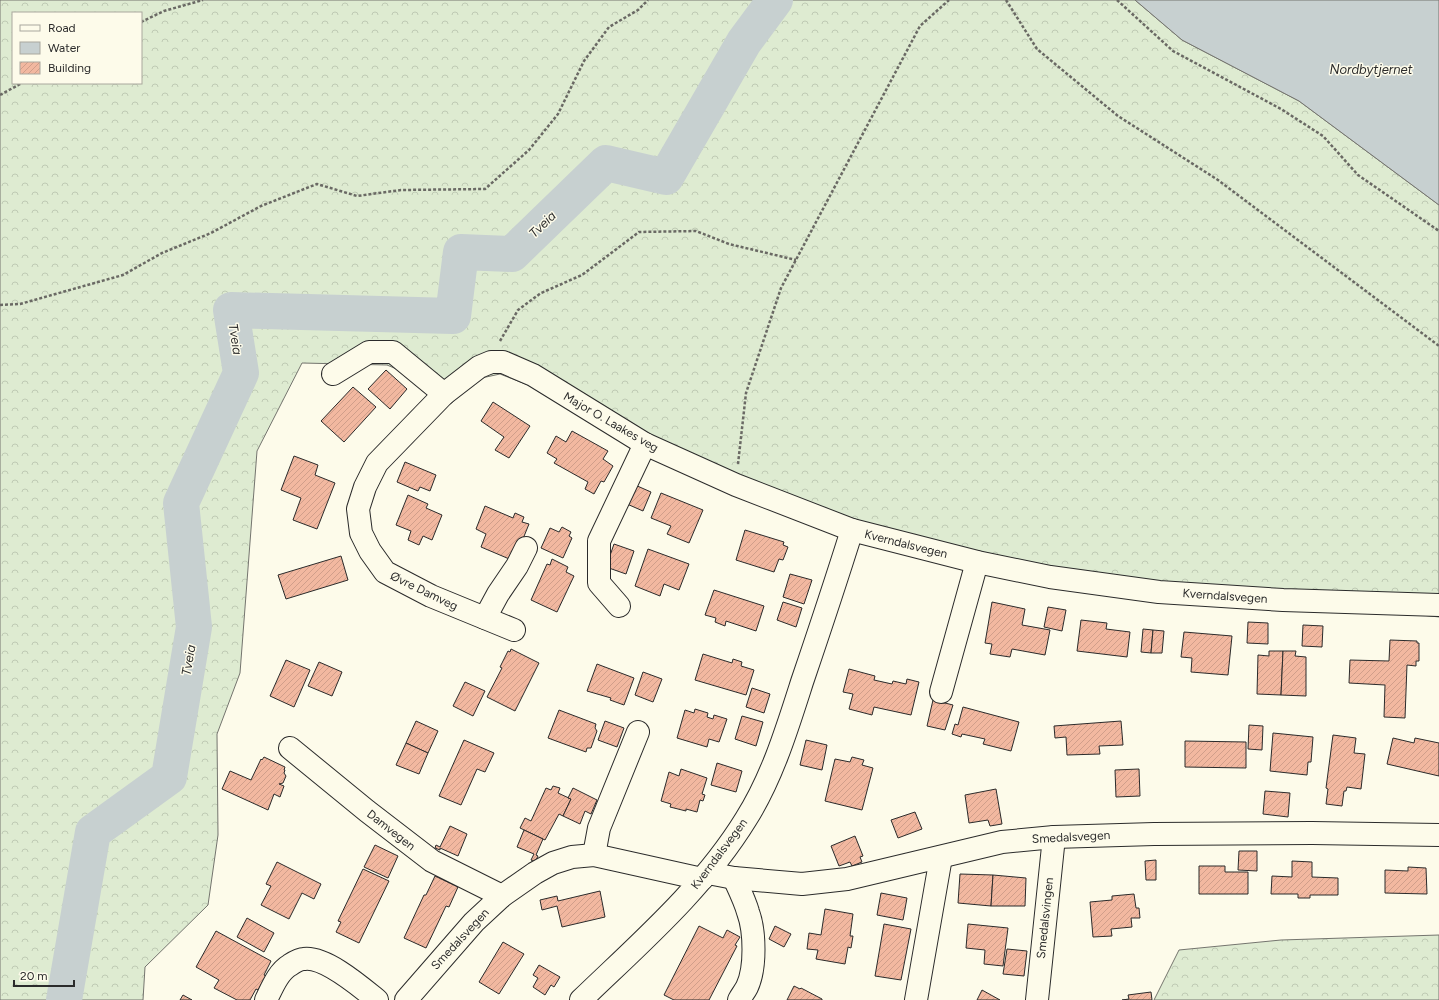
<svg xmlns="http://www.w3.org/2000/svg" width="1439" height="1000" font-family="Figtree,sans-serif">
	<style>
		.forest { fill: url(#forest-crowns); stroke: #74746e; fill-rule: evenodd }
		.water { fill: #c7d0d0; stroke: #74746e }
		.lines { fill: none; stroke-linecap: round; stroke-linejoin: round }
		.river { stroke: #c7d0d0; stroke-width: 36 }
		.building { fill: url(#building-hatch); stroke: #2b2b2b }
		.minor-casing { stroke: #2b2b2b; stroke-width: 24 }
		.path { stroke: #6a6964; stroke-width: 2.5; stroke-dasharray: 3 2; stroke-linecap: butt }
		.minor { stroke: #fdfbea; stroke-width: 22 }
		.labels { text-anchor: middle; stroke-width: 3; stroke-linejoin: round; paint-order: stroke }
		.street-label { font-size: 12px; fill: #2b2b2b; stroke: #fdfbea }
		.water-label { font-size: 13px; font-style: italic; fill: #2b2b2b; stroke: #fdfbea }
	</style>
	<defs>
		<pattern id="forest-crowns" width="20" height="18" patternUnits="userSpaceOnUse"><rect width="20" height="18" fill="#deebd1"/><path d="M2 6a3 3 0 1 1 6 0M12 15a3 3 0 1 1 6 0" fill="none" stroke="#bfcab4"/></pattern>
		<pattern id="building-hatch" width="6" height="6" patternUnits="userSpaceOnUse"><rect width="6" height="6" fill="#f2b8a0"/><path d="M-1 1l2-2M0 6l6-6M5 7l2-2" fill="none" stroke="#d09e8a"/></pattern>
	</defs>
	<rect width="100%" height="100%" fill="#fdfbea"/>
	<g class="forest">
		<path d="M 0,0 L 1135,0 L 1182,40 L 1299,101 L 1439,205 L 1439,617 L 1328,604 L 1209,600 L 983,575 L 738,495 L 609,417 L 500,374 L 440,387 L 387,365 L 302,363 L 257,451 L 240,673 L 217,734 L 218,835 L 208,905 L 145,967 L 143,1000 L 0,1000 ZM 13,13 L 141,13 L 141,83 L 13,83 Z"/>
		<polygon points="1439,935 1439,1000 1154,1000 1179,950 1281,940"/>
	</g>
	<polygon class="water" points="1135,0 1439,0 1439,205 1299,101 1182,40"/>
	<g class="lines">
		<polyline class="river" points="64,1000 93,832 169,777 194,627 181,503 241,373 231,310 453,316 461,252 512,254 606,163 666,177 744,42 775,0"/>
	</g>
	<g class="building">
		<polygon points="386,370 407,389 390,409 368,389"/>
		<polygon points="353,387 376,407 344,442 321,421"/>
		<polygon points="493,402 530,426 509,458 495,450 504,437 481,421"/>
		<polygon points="572,431 608,451 603,459 613,466 604,482 601,481 594,494 585,489 588,482 554,463 557,459 547,453 556,436 566,442"/>
		<polygon points="294,456 318,465 315,475 335,483 317,529 293,520 301,498 281,490"/>
		<polygon points="405,462 436,475 430,491 420,487 418,491 397,482"/>
		<polygon points="635,485 651,492 643,511 627,504"/>
		<polygon points="661,493 703,510 689,543 667,534 671,526 651,518"/>
		<polygon points="408,495 428,504 426,508 442,515 432,540 423,536 419,545 408,540 411,531 396,525"/>
		<polygon points="485,506 513,518 515,513 524,517 522,522 529,524 514,561 481,547 486,534 476,529"/>
		<polygon points="562,527 571,532 569,536 572,538 563,558 541,548 550,528 559,532"/>
		<polygon points="745,530 784,542 783,545 788,547 783,560 779,559 774,572 736,560"/>
		<polygon points="614,544 634,551 626,574 606,567"/>
		<polygon points="648,549 689,564 679,590 664,584 660,596 635,586"/>
		<polygon points="341,556 348,580 286,599 278,575"/>
		<polygon points="552,559 568,567 566,572 574,576 557,612 531,600 547,564 550,565"/>
		<polygon points="790,574 812,580 804,604 783,597"/>
		<polygon points="714,590 764,606 756,631 726,621 725,626 715,622 716,618 705,615"/>
		<polygon points="783,602 802,608 796,627 777,620"/>
		<polygon points="992,602 1025,609 1022,625 1050,630 1045,655 1012,649 1010,657 990,654 992,644 985,643"/>
		<polygon points="1048,607 1066,610 1062,631 1044,627"/>
		<polygon points="1081,620 1107,623 1106,629 1130,632 1127,657 1077,651"/>
		<polygon points="1248,622 1268,623 1268,644 1247,643"/>
		<polygon points="1303,625 1323,626 1322,647 1302,646"/>
		<polygon points="1143,629 1153,630 1151,653 1141,652"/>
		<polygon points="1153,630 1164,631 1162,653 1151,653"/>
		<polygon points="1184,632 1232,636 1228,675 1191,672 1192,658 1181,657"/>
		<polygon points="1390,640 1417,641 1417,643 1419,643 1419,661 1416,661 1416,666 1407,665 1405,718 1384,717 1385,685 1349,683 1350,660 1389,661"/>
		<polygon points="511,649 539,663 515,711 487,697 502,668 500,667 508,651 510,652"/>
		<polygon points="1269,651 1283,651 1281,695 1257,694 1258,655 1269,656"/>
		<polygon points="1283,651 1296,651 1295,656 1306,657 1306,696 1281,695"/>
		<polygon points="703,654 732,663 733,659 742,662 741,666 754,670 746,695 695,680"/>
		<polygon points="286,660 310,670 294,707 270,696"/>
		<polygon points="319,662 342,672 332,696 308,686"/>
		<polygon points="597,664 634,678 624,705 610,700 611,698 587,691"/>
		<polygon points="849,669 875,676 874,680 892,684 893,681 906,684 907,679 919,682 911,715 874,707 872,715 849,709 853,694 843,692"/>
		<polygon points="643,672 662,679 653,702 635,695"/>
		<polygon points="465,682 485,691 473,716 453,706"/>
		<polygon points="752,688 770,694 764,713 746,707"/>
		<polygon points="933,700 953,705 945,730 927,726"/>
		<polygon points="963,707 1019,722 1011,751 983,744 985,739 962,734 961,737 952,734 955,724 958,725"/>
		<polygon points="695,709 708,713 707,717 713,719 714,715 727,719 719,742 709,739 707,747 677,738 685,710 694,713"/>
		<polygon points="559,710 596,724 595,728 597,731 591,748 587,748 586,752 548,738"/>
		<polygon points="742,716 763,722 756,746 735,739"/>
		<polygon points="416,721 438,731 428,753 406,743"/>
		<polygon points="605,721 624,728 617,747 598,740"/>
		<polygon points="1121,721 1123,745 1099,746 1100,754 1067,755 1066,737 1055,738 1054,726"/>
		<polygon points="1249,725 1263,726 1262,750 1248,749"/>
		<polygon points="1273,733 1313,737 1311,762 1308,762 1307,775 1270,771"/>
		<polygon points="1333,735 1356,738 1354,753 1365,754 1361,789 1347,787 1346,791 1344,791 1342,806 1326,804 1328,789 1326,788"/>
		<polygon points="1393,738 1414,743 1415,738 1439,743 1439,776 1387,764"/>
		<polygon points="464,740 494,753 485,772 477,769 461,805 439,796"/>
		<polygon points="806,740 827,745 822,770 800,765"/>
		<polygon points="1185,741 1246,742 1246,768 1185,767"/>
		<polygon points="406,743 428,753 419,774 396,765"/>
		<polygon points="264,757 285,767 284,770 285,770 284,773 286,776 283,783 279,784 284,786 280,797 274,794 268,810 222,789 230,771 251,780 261,759 262,760"/>
		<polygon points="852,757 864,760 862,765 873,768 862,810 825,801 835,759 850,762"/>
		<polygon points="717,763 742,771 736,792 711,785"/>
		<polygon points="681,769 707,778 702,794 705,795 703,801 700,800 697,812 686,809 686,811 670,807 671,804 661,801 669,772 679,776"/>
		<polygon points="1139,769 1140,796 1116,797 1115,770"/>
		<polygon points="553,786 560,788 558,793 571,799 563,816 559,814 545,840 520,828 525,818 531,821 546,788 551,790"/>
		<polygon points="573,788 597,800 591,814 585,811 580,824 563,816 571,799 568,798"/>
		<polygon points="996,789 1002,824 990,826 988,820 969,823 965,795"/>
		<polygon points="1265,791 1290,793 1288,817 1263,814"/>
		<polygon points="915,812 922,829 898,838 891,820"/>
		<polygon points="450,826 467,834 458,856 440,848 440,850 435,848 436,845 440,847"/>
		<polygon points="524,830 543,839 536,855 538,856 535,862 531,860 534,854 517,847"/>
		<polygon points="855,836 863,856 860,857 862,862 852,866 850,862 839,866 831,846"/>
		<polygon points="375,845 398,856 388,878 364,867"/>
		<polygon points="1239,851 1257,851 1257,871 1238,870"/>
		<polygon points="1156,860 1156,880 1146,880 1145,861"/>
		<polygon points="1292,861 1312,862 1312,877 1338,878 1338,895 1310,895 1310,898 1298,898 1298,894 1271,894 1272,876 1292,877"/>
		<polygon points="277,862 321,884 314,899 302,893 289,919 261,905 271,886 266,884"/>
		<polygon points="1199,866 1225,866 1225,872 1248,872 1248,894 1199,894"/>
		<polygon points="1408,867 1426,868 1427,894 1385,893 1385,870 1408,871"/>
		<polygon points="363,869 389,881 359,943 336,932 341,922 338,921"/>
		<polygon points="960,874 993,875 991,906 958,903"/>
		<polygon points="993,875 1026,878 1025,906 991,906"/>
		<polygon points="435,876 458,887 449,907 446,906 426,948 404,938 424,895 426,895"/>
		<polygon points="600,891 605,917 562,927 557,906 542,910 540,900 557,896 558,901"/>
		<polygon points="881,893 907,898 903,920 877,915"/>
		<polygon points="1134,894 1136,908 1139,908 1140,918 1131,918 1132,927 1111,929 1112,936 1093,937 1090,902 1112,900 1112,896"/>
		<polygon points="825,909 853,914 850,936 853,936 851,948 848,947 845,964 816,959 818,950 807,949 809,933 821,935"/>
		<polygon points="247,918 274,933 264,952 237,937"/>
		<polygon points="884,924 911,929 901,980 875,976"/>
		<polygon points="968,924 1008,928 1003,966 984,964 985,950 966,948"/>
		<polygon points="699,926 723,938 727,930 740,937 735,945 737,946 709,1000 674,1000 664,995"/>
		<polygon points="775,926 791,934 784,947 769,939"/>
		<polygon points="216,931 271,961 264,975 266,976 258,990 256,989 250,1000 237,1000 214,988 219,980 196,967"/>
		<polygon points="503,942 524,954 499,994 479,982"/>
		<polygon points="1007,949 1027,951 1024,976 1003,974"/>
		<polygon points="539,965 560,977 554,987 551,985 545,995 533,987 538,978 533,975"/>
		<polygon points="794,986 800,989 801,988 822,999 822,1000 787,1000"/>
		<polygon points="982,990 1000,1000 977,1000"/>
		<polygon points="1151,992 1152,1000 1122,1000 1129,999 1128,995"/>
		<polygon points="183,995 192,1000 180,1000"/>
	</g>
	<g class="lines">
		<defs>
			<g id="minor">
				<polyline points="333,374 369,352 393,352 444,394"/>
				<polyline points="619,606 599,583 599,541 645,444"/>
				<polyline points="485,618 498,594 517,566 526,548"/>
				<polyline points="514,630 431,596 385,572 370,551 361,533 358,509 365,487 377,463 444,394 479,367 491,362 503,362 533,375 645,444 736,485 852,530 977,562 1050,577 1159,592 1283,600 1439,605"/>
				<polyline points="941,692 977,562"/>
				<polyline points="290,748 367,811 432,861 502,896"/>
				<polyline points="594,855 599,828 638,732"/>
				<polyline points="708,873 734,878 802,884 847,879 1002,842 1054,837 1154,834 1312,833 1439,835"/>
				<path d="M 734,878 C 739,889 745,901 748,912 C 755,931 756,968 747,987 C 745,991 741,996 739,1000"/>
				<path d="M 266,1000 C 272,988 278,972 290,965 C 293,963 300,959 304,959 C 325,956 361,987 377,1000"/>
				<polyline points="406,1000 474,922 502,896 535,873 553,863 572,857 594,855 702,879"/>
				<path d="M 581,1000 C 640,943 703,889 746,819 C 772,778 787,729 802,682 C 819,632 836,581 852,530"/>
				<polyline points="916,1000 941,857"/>
				<polyline points="1037,1000 1054,837"/>
			</g>
		</defs>
		<use href="#minor" class="minor-casing"/>
		<g class="path">
			<polyline points="1006,0 1037,49 1118,116 1218,180 1439,346"/>
			<polyline points="1117,0 1173,51 1281,109 1323,136 1358,175 1439,231"/>
			<polyline points="141,22 164,11 203,0"/>
			<polyline points="0,95 22,83"/>
			<polyline points="0,305 20,304 123,275 162,253 211,233 261,206 317,184 357,196 401,190 485,189 529,150 558,114 584,61 609,27 638,10 648,0"/>
			<polyline points="500,341 518,310 541,293 582,275 639,232 696,231 729,244 796,260"/>
			<polyline points="738,464 746,393 781,288 920,26 949,0"/>
		</g>
		<use href="#minor" class="minor"/>
	</g>
	<g class="labels">
		<g class="street-label">
			<text transform="translate(611 422) rotate(30)" y="4">Major O. Laakes veg</text>
			<text transform="translate(906 544) rotate(14)" y="4">Kverndalsvegen</text>
			<text transform="translate(424 591) rotate(26)" y="4">Øvre Damveg</text>
			<text transform="translate(1225 596) rotate(4)" y="4">Kverndalsvegen</text>
			<text transform="translate(391 830) rotate(38)" y="4">Damvegen</text>
			<text transform="translate(1071 837) rotate(-3)" y="4">Smedalsvegen</text>
			<text transform="translate(719 854) rotate(-53)" y="4">Kverndalsvegen</text>
			<text transform="translate(1045 918) rotate(-84)" y="4">Smedalsvingen</text>
			<text transform="translate(460 939) rotate(-47)" y="4">Smedalsvegen</text>
		</g>
		<g class="water-label">
			<text x="1371" y="74">Nordbytjernet</text>
			<text transform="translate(542 224) rotate(-44)" y="5">Tveia</text>
			<text transform="translate(236 339) rotate(81)" y="5">Tveia</text>
			<text transform="translate(188 660) rotate(-80)" y="5">Tveia</text>
		</g>
	</g>
	<rect x="12" y="12" width="130" height="72" fill="#fdfbea" stroke="#a9a89e"/>
	<rect x="20" y="25" width="20" height="6" fill="#fdfbea" stroke="#a9a89e"/>
	<text x="48" y="32" font-size="12" fill="#2b2b2b">Road</text>
	<rect x="20" y="42" width="20" height="12" fill="#c7d0d0" stroke="#a9a89e"/>
	<text x="48" y="52" font-size="12" fill="#2b2b2b">Water</text>
	<rect x="20" y="62" width="20" height="12" fill="url(#building-hatch)" stroke="#a9a89e"/>
	<text x="48" y="72" font-size="12" fill="#2b2b2b">Building</text>
	<path d="M14 980v6h60v-6" fill="none" stroke="#2b2b2b" stroke-width="2"/>
	<text x="20" y="980" font-size="12" fill="#2b2b2b" stroke="#fdfbea" stroke-width="3" paint-order="stroke">20 m</text>
</svg>
